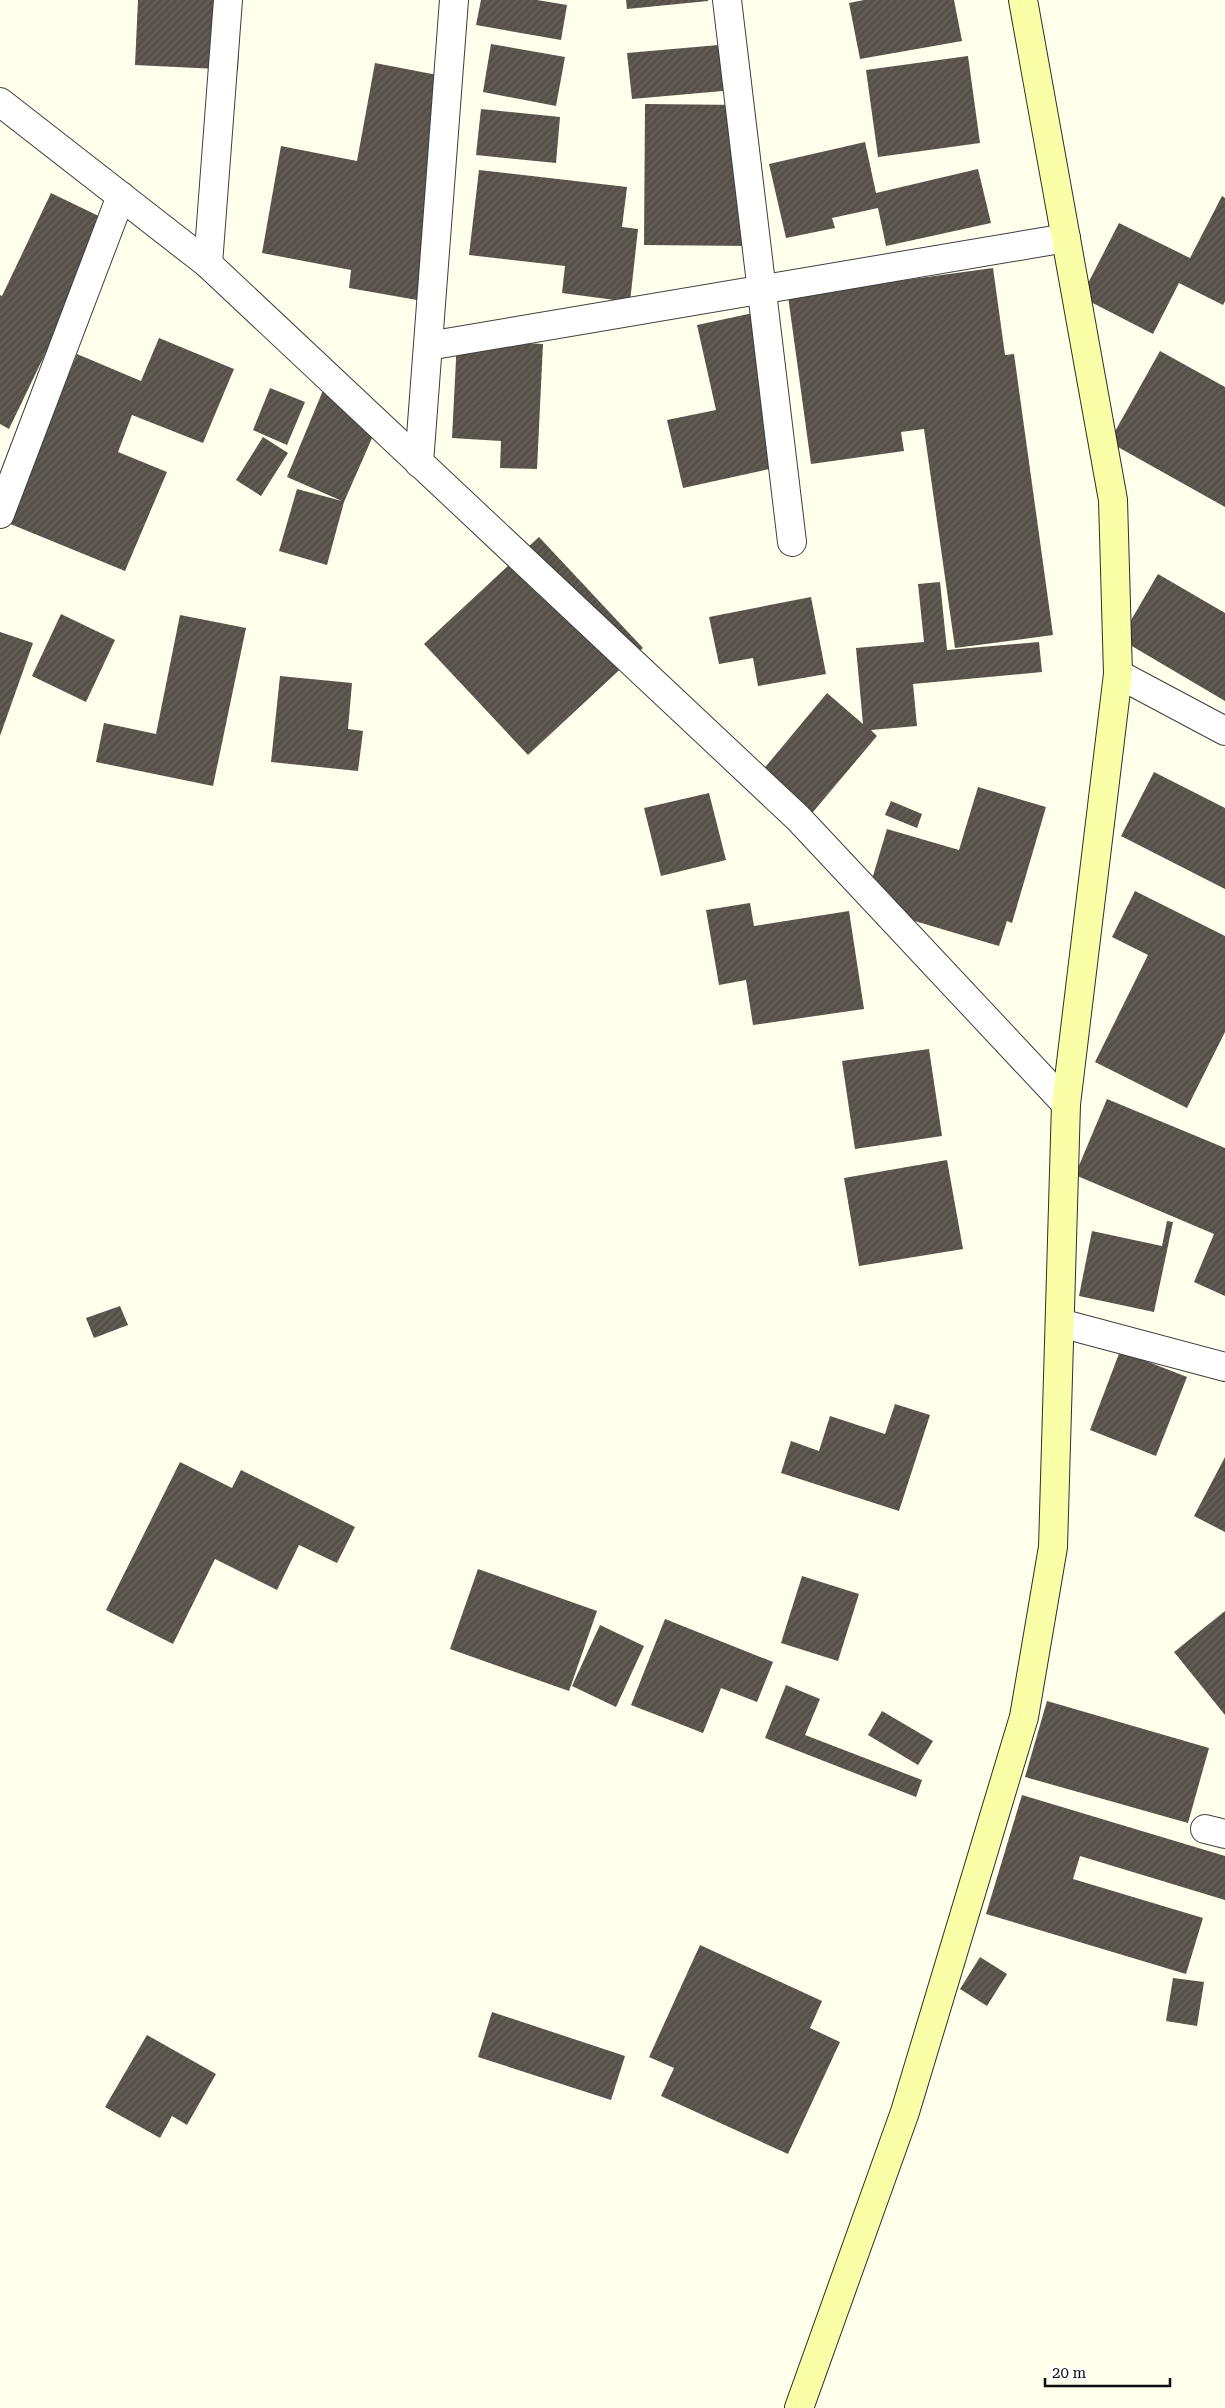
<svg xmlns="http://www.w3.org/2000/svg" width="1225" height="2408" font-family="'Roboto Serif',serif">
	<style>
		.building { fill: url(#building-hatch) }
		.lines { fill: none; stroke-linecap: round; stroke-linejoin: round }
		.minor-casing { stroke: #3f3f3f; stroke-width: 30 }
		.secondary-casing { stroke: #2e2e2e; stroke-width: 30 }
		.minor { stroke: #fff; stroke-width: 28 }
		.secondary { stroke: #f9ffa7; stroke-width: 28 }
	</style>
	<defs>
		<pattern id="building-hatch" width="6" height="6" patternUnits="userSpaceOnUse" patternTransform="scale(1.25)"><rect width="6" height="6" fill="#565048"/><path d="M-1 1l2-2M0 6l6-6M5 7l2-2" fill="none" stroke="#69645e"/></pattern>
	</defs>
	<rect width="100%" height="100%" fill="#ffffec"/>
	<g class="building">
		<polygon points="138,0 241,0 238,70 135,65"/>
		<polygon points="481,0 537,0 567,5 561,40 476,25"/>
		<polygon points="626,0 708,0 708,1 627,9"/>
		<polygon points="864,0 954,0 962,41 860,59 849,3"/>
		<polygon points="491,44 565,57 556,106 483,92"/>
		<polygon points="730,44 734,90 632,99 627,53"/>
		<polygon points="968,56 980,143 878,157 866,70"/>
		<polygon points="375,63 458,79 417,300 349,288 351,270 262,253 281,146 357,161"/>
		<polygon points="645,104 744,105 751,246 644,245"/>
		<polygon points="481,109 560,117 556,163 476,155"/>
		<polygon points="865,142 876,193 978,169 991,223 886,246 878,208 832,218 835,228 786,238 769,164"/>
		<polygon points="479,170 627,187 622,227 638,229 630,302 562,293 565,266 469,255"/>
		<polygon points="51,193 109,221 9,429 0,424 0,295 2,296"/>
		<polygon points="1222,196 1225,198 1225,301 1223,305 1179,283 1153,334 1081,297 1119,223 1190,258"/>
		<polygon points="993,268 1005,355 1014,354 1053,635 955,648 924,429 901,432 904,451 811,464 788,296"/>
		<polygon points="758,312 792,464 683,488 667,420 716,410 697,325"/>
		<polygon points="159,338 234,369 203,443 132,415 118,452 167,472 125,571 8,523 77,354 141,381"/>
		<polygon points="457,340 543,344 537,469 500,468 501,441 452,438"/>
		<polygon points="1160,351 1225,387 1225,507 1109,442"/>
		<polygon points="270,388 305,402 287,445 253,430"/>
		<polygon points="324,388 383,413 344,502 327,565 279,551 297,489 342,501 287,477"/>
		<polygon points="263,437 288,453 261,496 236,480"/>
		<polygon points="539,537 643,648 528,755 424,644"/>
		<polygon points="1158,574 1225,613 1225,701 1120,639"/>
		<polygon points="940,582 947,650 1039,642 1042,672 913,684 917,726 871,730 877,736 802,825 752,783 827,693 863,724 856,648 924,642 918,584"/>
		<polygon points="811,597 826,674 758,686 753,658 719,664 709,617"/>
		<polygon points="61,614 115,640 86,702 32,676"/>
		<polygon points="180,615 246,628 213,786 96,762 104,723 156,734"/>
		<polygon points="0,632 33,643 0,736"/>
		<polygon points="280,676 352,683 348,729 363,731 358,771 271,762"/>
		<polygon points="1154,772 1225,808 1225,889 1121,836"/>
		<polygon points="978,787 1046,807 1012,923 1007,921 999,946 864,906 887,829 959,850"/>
		<polygon points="709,793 726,860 661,876 644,808"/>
		<polygon points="891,801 922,814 917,828 885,815"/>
		<polygon points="1135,891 1225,936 1225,1032 1187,1108 1095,1062 1148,955 1112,937"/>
		<polygon points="750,903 754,926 849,911 864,1009 753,1025 746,980 719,985 706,910"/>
		<polygon points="929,1049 942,1136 855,1149 842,1061"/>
		<polygon points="1107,1099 1225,1148 1225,1296 1194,1282 1214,1234 1075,1175"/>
		<polygon points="947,1160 963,1249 859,1266 844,1178"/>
		<polygon points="1167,1221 1173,1222 1154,1312 1079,1296 1092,1231 1162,1246"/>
		<polygon points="120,1306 128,1325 94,1338 86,1318"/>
		<polygon points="1120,1351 1187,1377 1156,1456 1090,1430"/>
		<polygon points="895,1404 930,1415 899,1511 781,1473 791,1441 819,1451 830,1416 885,1434"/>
		<polygon points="1225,1457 1225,1532 1194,1516"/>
		<polygon points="180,1462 232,1488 241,1470 355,1527 337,1563 299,1545 277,1590 215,1559 173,1644 106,1610"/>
		<polygon points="478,1569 597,1611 569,1691 450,1649"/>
		<polygon points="802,1576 859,1594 838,1661 781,1643"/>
		<polygon points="1225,1611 1225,1715 1174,1652"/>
		<polygon points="665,1619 773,1662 757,1702 721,1688 703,1733 631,1705"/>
		<polygon points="600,1625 644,1646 616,1707 572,1686"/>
		<polygon points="786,1685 820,1699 805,1735 922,1780 916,1797 765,1738"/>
		<polygon points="1047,1701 1209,1748 1188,1823 1025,1777"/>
		<polygon points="882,1711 933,1741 918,1765 868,1735"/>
		<polygon points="1022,1795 1225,1856 1225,1900 1080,1856 1073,1879 1203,1918 1186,1974 986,1914"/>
		<polygon points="700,1945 822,2001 810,2028 840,2042 788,2154 661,2096 674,2068 649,2057"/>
		<polygon points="980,1957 1007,1974 987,2006 960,1989"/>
		<polygon points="1173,1978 1204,1982 1197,2026 1166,2021"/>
		<polygon points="492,2012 625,2056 611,2100 478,2057"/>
		<polygon points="147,2035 216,2074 187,2125 172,2116 160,2138 105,2107"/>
	</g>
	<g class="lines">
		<defs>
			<g id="minor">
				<polyline points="727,0 792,542"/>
				<polyline points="0,102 208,264 798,818 1066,1104"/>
				<polyline points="208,264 228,0"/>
				<polyline points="428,346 1066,238"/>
				<polyline points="419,463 454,0"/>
				<polyline points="0,514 121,196"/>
				<polyline points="1118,674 1225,731"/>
				<polyline points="1060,1323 1225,1367"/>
				<polyline points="1205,1829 1225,1834"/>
			</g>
			<polyline id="secondary" points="799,2408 905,2112 1024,1717 1053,1547 1066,1104 1118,674 1113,500 1023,0"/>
		</defs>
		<use href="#minor" class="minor-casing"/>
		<use href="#secondary" class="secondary-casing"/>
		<use href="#minor" class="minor"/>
		<use href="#secondary" class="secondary"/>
	</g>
	<path d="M1045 2378v8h125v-8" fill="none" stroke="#0c0c0c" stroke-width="2.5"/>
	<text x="1052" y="2378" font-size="15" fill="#0c0c0c" stroke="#ffffff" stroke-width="4" paint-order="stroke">20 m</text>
</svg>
